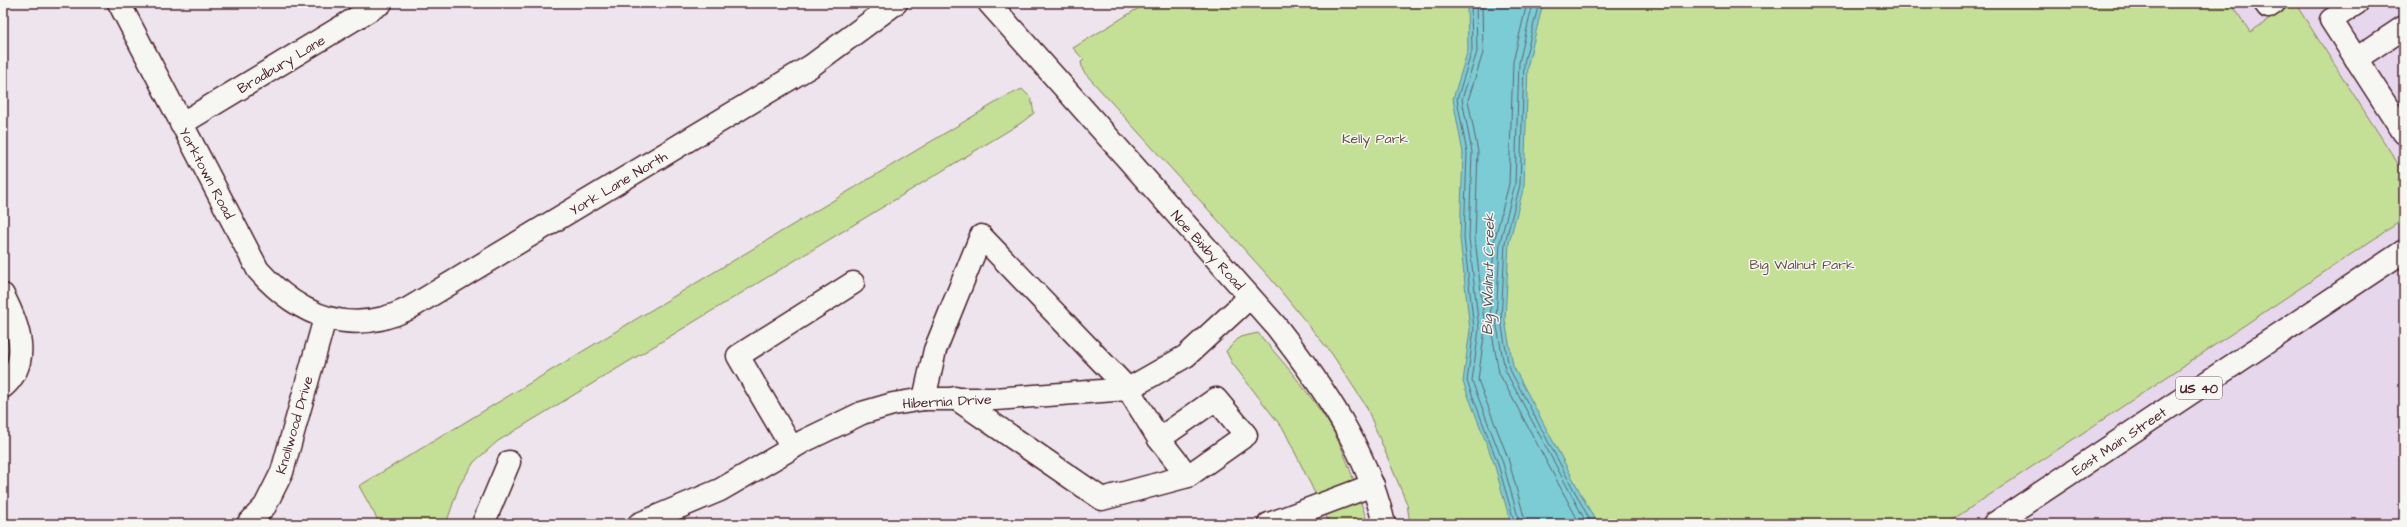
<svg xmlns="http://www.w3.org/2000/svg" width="2407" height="527" font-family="'Architects Daughter',sans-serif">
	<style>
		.built { fill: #e7d7ec }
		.green { fill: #c4df96; stroke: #877f60 }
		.water { fill: #7bccd5; stroke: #678791 }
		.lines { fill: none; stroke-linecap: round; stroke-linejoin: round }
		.shore { stroke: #5e646f; stroke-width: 1 }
		.minor-casing { stroke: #4a1f2b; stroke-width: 25 }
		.major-casing { stroke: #4a1f2b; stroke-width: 25 }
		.minor { stroke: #f6f6f2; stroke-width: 22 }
		.major { stroke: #f6f6f2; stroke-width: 22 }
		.labels { text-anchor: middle; stroke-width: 3; stroke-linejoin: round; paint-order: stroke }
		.shield { fill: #f6f6f2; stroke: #7e6067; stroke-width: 1 }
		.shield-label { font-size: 13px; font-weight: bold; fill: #4a1f2b }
		.street-label { font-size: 14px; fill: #4a1f2b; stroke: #f6f6f2 }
		.park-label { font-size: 14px; fill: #684f46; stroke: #f6f6f2 }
		.water-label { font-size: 15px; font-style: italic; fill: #59535e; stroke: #f6f6f2 }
	</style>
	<rect width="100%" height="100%" fill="#ede4ee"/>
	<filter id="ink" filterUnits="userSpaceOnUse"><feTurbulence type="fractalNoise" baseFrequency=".025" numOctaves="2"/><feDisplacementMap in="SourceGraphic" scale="8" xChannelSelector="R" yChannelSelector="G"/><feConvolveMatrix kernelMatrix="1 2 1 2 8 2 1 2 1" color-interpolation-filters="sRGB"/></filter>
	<g filter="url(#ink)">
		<g class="built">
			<polygon points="2231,3 2404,3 2404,173 2295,3 2250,32"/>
			<polygon points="2404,219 2404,524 1946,524"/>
		</g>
		<g class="green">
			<polygon points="1140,3 2231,3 2250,32 2295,3 2404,173 2404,219 1946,524 1410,524 1407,504 1366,406 1332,354 1271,279 1083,71 1081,62 1084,60 1073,48 1142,6"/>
			<polygon points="1022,89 1031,98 1034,113 1021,123 498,441 474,462 459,486 446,524 380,524 359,486 1005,97"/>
			<path d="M 1258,333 C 1284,363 1310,393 1331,427 C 1348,457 1357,491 1368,524 L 1330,524 L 1284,430 L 1232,363 L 1226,351 L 1240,337 Z"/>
		</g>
		<polygon class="water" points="1467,3 1543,3 1528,64 1524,186 1509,243 1505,320 1513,366 1597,524 1511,524 1494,463 1463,382 1470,330 1460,238 1463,153 1453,99 1468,50"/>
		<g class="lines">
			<g class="shore">
				<polyline points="1471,3 1472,51 1457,99 1467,153 1464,238 1474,329 1467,381 1497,461 1515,524"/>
				<polyline points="1476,3 1477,52 1462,99 1472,152 1469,238 1479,329 1472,381 1502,460 1520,524"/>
				<polyline points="1482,3 1483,53 1468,100 1478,152 1475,238 1485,329 1478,380 1508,458 1526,524"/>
				<polyline points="1527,3 1513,62 1509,184 1494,242 1490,322 1499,373 1580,524"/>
				<polyline points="1533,3 1519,63 1515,184 1500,242 1496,321 1505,370 1587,524"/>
				<polyline points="1539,3 1524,63 1520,185 1505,243 1501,321 1509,368 1592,524"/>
			</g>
			<defs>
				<g id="minor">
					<path d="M 119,3 L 258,270 C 299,316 350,337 408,309 L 811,66 L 896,3"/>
					<path d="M 989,3 L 1276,326 C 1322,385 1367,450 1384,524"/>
					<polyline points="2265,3 2268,7 2274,3"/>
					<polyline points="2357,3 2331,20 2404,133"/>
					<polyline points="2356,59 2404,27"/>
					<polyline points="181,124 381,3"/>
					<path d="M 3,295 C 18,324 33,361 3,387"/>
					<polyline points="924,399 935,350 981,236 1128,389 1159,439 1216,399 1246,435 1188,476 1102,499 955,398"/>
					<polyline points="1159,439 1188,476"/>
					<polyline points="792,448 738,356 853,283"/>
					<polyline points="248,524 265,506 282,472 325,318"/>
					<polyline points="483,524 509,462"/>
					<polyline points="639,524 720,490 804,441 862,413 893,404 924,399 995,399 1128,389 1186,356 1250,297"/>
					<polyline points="1269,524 1373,485"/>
				</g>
				<polyline id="major" points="1994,524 2404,251"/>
			</defs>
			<use href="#minor" class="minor-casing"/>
			<use href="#major" class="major-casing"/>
			<use href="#minor" class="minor"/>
			<use href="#major" class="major"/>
		</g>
	</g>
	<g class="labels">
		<rect class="shield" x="2176" y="377" width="46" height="22" rx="3"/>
		<g class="shield-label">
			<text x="2199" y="393">US 40</text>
		</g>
		<g class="street-label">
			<text transform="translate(281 64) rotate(-31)" y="5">Bradbury Lane</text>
			<text transform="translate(207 173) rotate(62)" y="5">Yorktown Road</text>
			<text transform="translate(618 183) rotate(-31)" y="5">York Lane North</text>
			<text transform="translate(1208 250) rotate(48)" y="5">Noe Bixby Road</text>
			<text transform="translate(947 401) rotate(-3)" y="5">Hibernia Drive</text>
			<text transform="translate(294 425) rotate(-74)" y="5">Knollwood Drive</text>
			<text transform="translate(2119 441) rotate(-34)" y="5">East Main Street</text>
		</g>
		<g class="park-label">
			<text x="1375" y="143">Kelly Park</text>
			<text x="1802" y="269">Big Walnut Park</text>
		</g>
		<g class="water-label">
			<text transform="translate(1488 274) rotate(-89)" y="5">Big Walnut Creek</text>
		</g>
	</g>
	<rect width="2407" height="527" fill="none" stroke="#f6f6f2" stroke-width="16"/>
	<rect x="8" y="8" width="2391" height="511" fill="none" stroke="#4a1f2b" stroke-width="1.5" filter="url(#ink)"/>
</svg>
